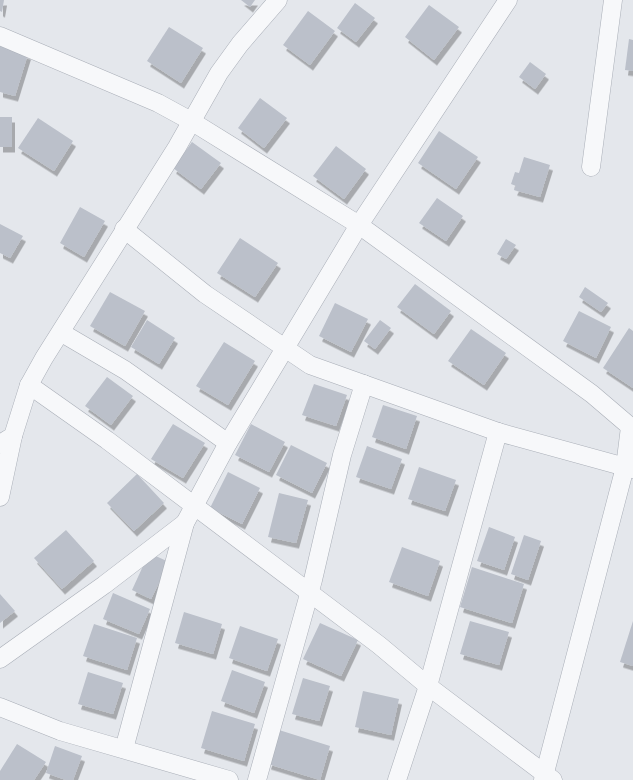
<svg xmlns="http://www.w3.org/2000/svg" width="633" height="780" font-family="'Source Sans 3',sans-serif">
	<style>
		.building { fill: #bbc0ca; filter: url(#shadow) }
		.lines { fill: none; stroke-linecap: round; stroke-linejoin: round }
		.street-casing { stroke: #a9aeb7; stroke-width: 19 }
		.street { stroke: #f7f8fa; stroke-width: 18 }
	</style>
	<defs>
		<filter id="shadow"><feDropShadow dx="3" dy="5.5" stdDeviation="0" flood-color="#0004"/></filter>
	</defs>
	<rect width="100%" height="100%" fill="#e4e7ec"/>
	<g class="building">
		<polygon points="0,0 4,0 2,12 0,11"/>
		<polygon points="241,0 255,0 250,7"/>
		<polygon points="355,3 375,18 356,42 337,28"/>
		<polygon points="429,5 459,27 434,60 405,37"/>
		<polygon points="308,11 335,31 310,65 283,45"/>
		<polygon points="169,27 203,48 181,83 147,61"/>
		<polygon points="629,39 633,40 633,71 625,70"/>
		<polygon points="0,46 28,54 15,96 0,92"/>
		<polygon points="530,62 546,74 535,89 519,77"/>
		<polygon points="260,98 287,118 264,148 238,128"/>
		<rect x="0" y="117" width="12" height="30"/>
		<polygon points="38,118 73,141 54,171 18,148"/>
		<polygon points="439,131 478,157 456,189 418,163"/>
		<polygon points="192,142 221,163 201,189 173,168"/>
		<polygon points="336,146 366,169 344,199 313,176"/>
		<polygon points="524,157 550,165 540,197 514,190 516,186 511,184 515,172 519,173"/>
		<polygon points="437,198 463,216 446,241 419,223"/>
		<polygon points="80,207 105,221 84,257 60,243"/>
		<polygon points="0,224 23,236 10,258 0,253"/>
		<polygon points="240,238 278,263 255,297 217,273"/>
		<polygon points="506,239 516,245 506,259 497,254"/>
		<polygon points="415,284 451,311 434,334 397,307"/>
		<polygon points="585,287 608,303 601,312 579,297"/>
		<polygon points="110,292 145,311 125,346 90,326"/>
		<polygon points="335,303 368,319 351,352 319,336"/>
		<polygon points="579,311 611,327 596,358 563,341"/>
		<polygon points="147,320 175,338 159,364 131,347"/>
		<polygon points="380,320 391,328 375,349 364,341"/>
		<polygon points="629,328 633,331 633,388 603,368"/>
		<polygon points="471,329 506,353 484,385 448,361"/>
		<polygon points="224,342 255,361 228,405 196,386"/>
		<polygon points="107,377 133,396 111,425 85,406"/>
		<polygon points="314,384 347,395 336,426 302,415"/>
		<polygon points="383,405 417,416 406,449 372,437"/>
		<polygon points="173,424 205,443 183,478 151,459"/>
		<polygon points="251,424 285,442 269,472 235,455"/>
		<polygon points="291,445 327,463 312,493 276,475"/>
		<polygon points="367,446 402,459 391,489 356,477"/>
		<polygon points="419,467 456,480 445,511 408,499"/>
		<polygon points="228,472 260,488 242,524 210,508"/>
		<polygon points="137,474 164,503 134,531 107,503"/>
		<polygon points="279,493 308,500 296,543 268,537"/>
		<polygon points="489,527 515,537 504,570 477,561"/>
		<polygon points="66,530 94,561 62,589 34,558"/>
		<polygon points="524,535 541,541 528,580 511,574"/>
		<polygon points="402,547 440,561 428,596 389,582"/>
		<polygon points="149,553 169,562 151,599 132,590"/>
		<polygon points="472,567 524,584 512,623 460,607"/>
		<polygon points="113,593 150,609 139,634 103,619"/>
		<polygon points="0,594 15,611 0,623"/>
		<polygon points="184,612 222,624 213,654 175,643"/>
		<polygon points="470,621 509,632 499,665 460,654"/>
		<polygon points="633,621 633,666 620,662"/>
		<polygon points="320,623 358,640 341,676 303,659"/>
		<polygon points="94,624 137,638 127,670 83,656"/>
		<polygon points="240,626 278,639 267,671 229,658"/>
		<polygon points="232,670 265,682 254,713 221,701"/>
		<polygon points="88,672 123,683 113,714 78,704"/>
		<polygon points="303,678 330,686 319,721 292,714"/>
		<polygon points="363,691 399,699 391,735 355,727"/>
		<polygon points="212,711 255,724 244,761 201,748"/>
		<polygon points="279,730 330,746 320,780 268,764"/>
		<polygon points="17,744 46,762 34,780 0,780 0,771"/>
		<polygon points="55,746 82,756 73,780 66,780 46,773"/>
	</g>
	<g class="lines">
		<defs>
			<g id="street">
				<polyline points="0,36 158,103 191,121 359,225 592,394 633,429"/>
				<polyline points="591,167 613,0"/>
				<polyline points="124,229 205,294 310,365 498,432 633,469"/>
				<polyline points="62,333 125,370 228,443"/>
				<polyline points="29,385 107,440 379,645 428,686 553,780"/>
				<polyline points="0,444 13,436 29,385 44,358 177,147 219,73 240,44 278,0"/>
				<polyline points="0,497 13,436"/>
				<polyline points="0,659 104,585 185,523"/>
				<polyline points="0,707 60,731 229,780"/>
				<polyline points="124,749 185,523 228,443 359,225 508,0"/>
				<polyline points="257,780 313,580 342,455 364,384"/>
				<polyline points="397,780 428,686 498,432"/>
				<polyline points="543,780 625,467 630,427"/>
			</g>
		</defs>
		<use href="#street" class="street-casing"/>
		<use href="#street" class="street"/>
	</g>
</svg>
